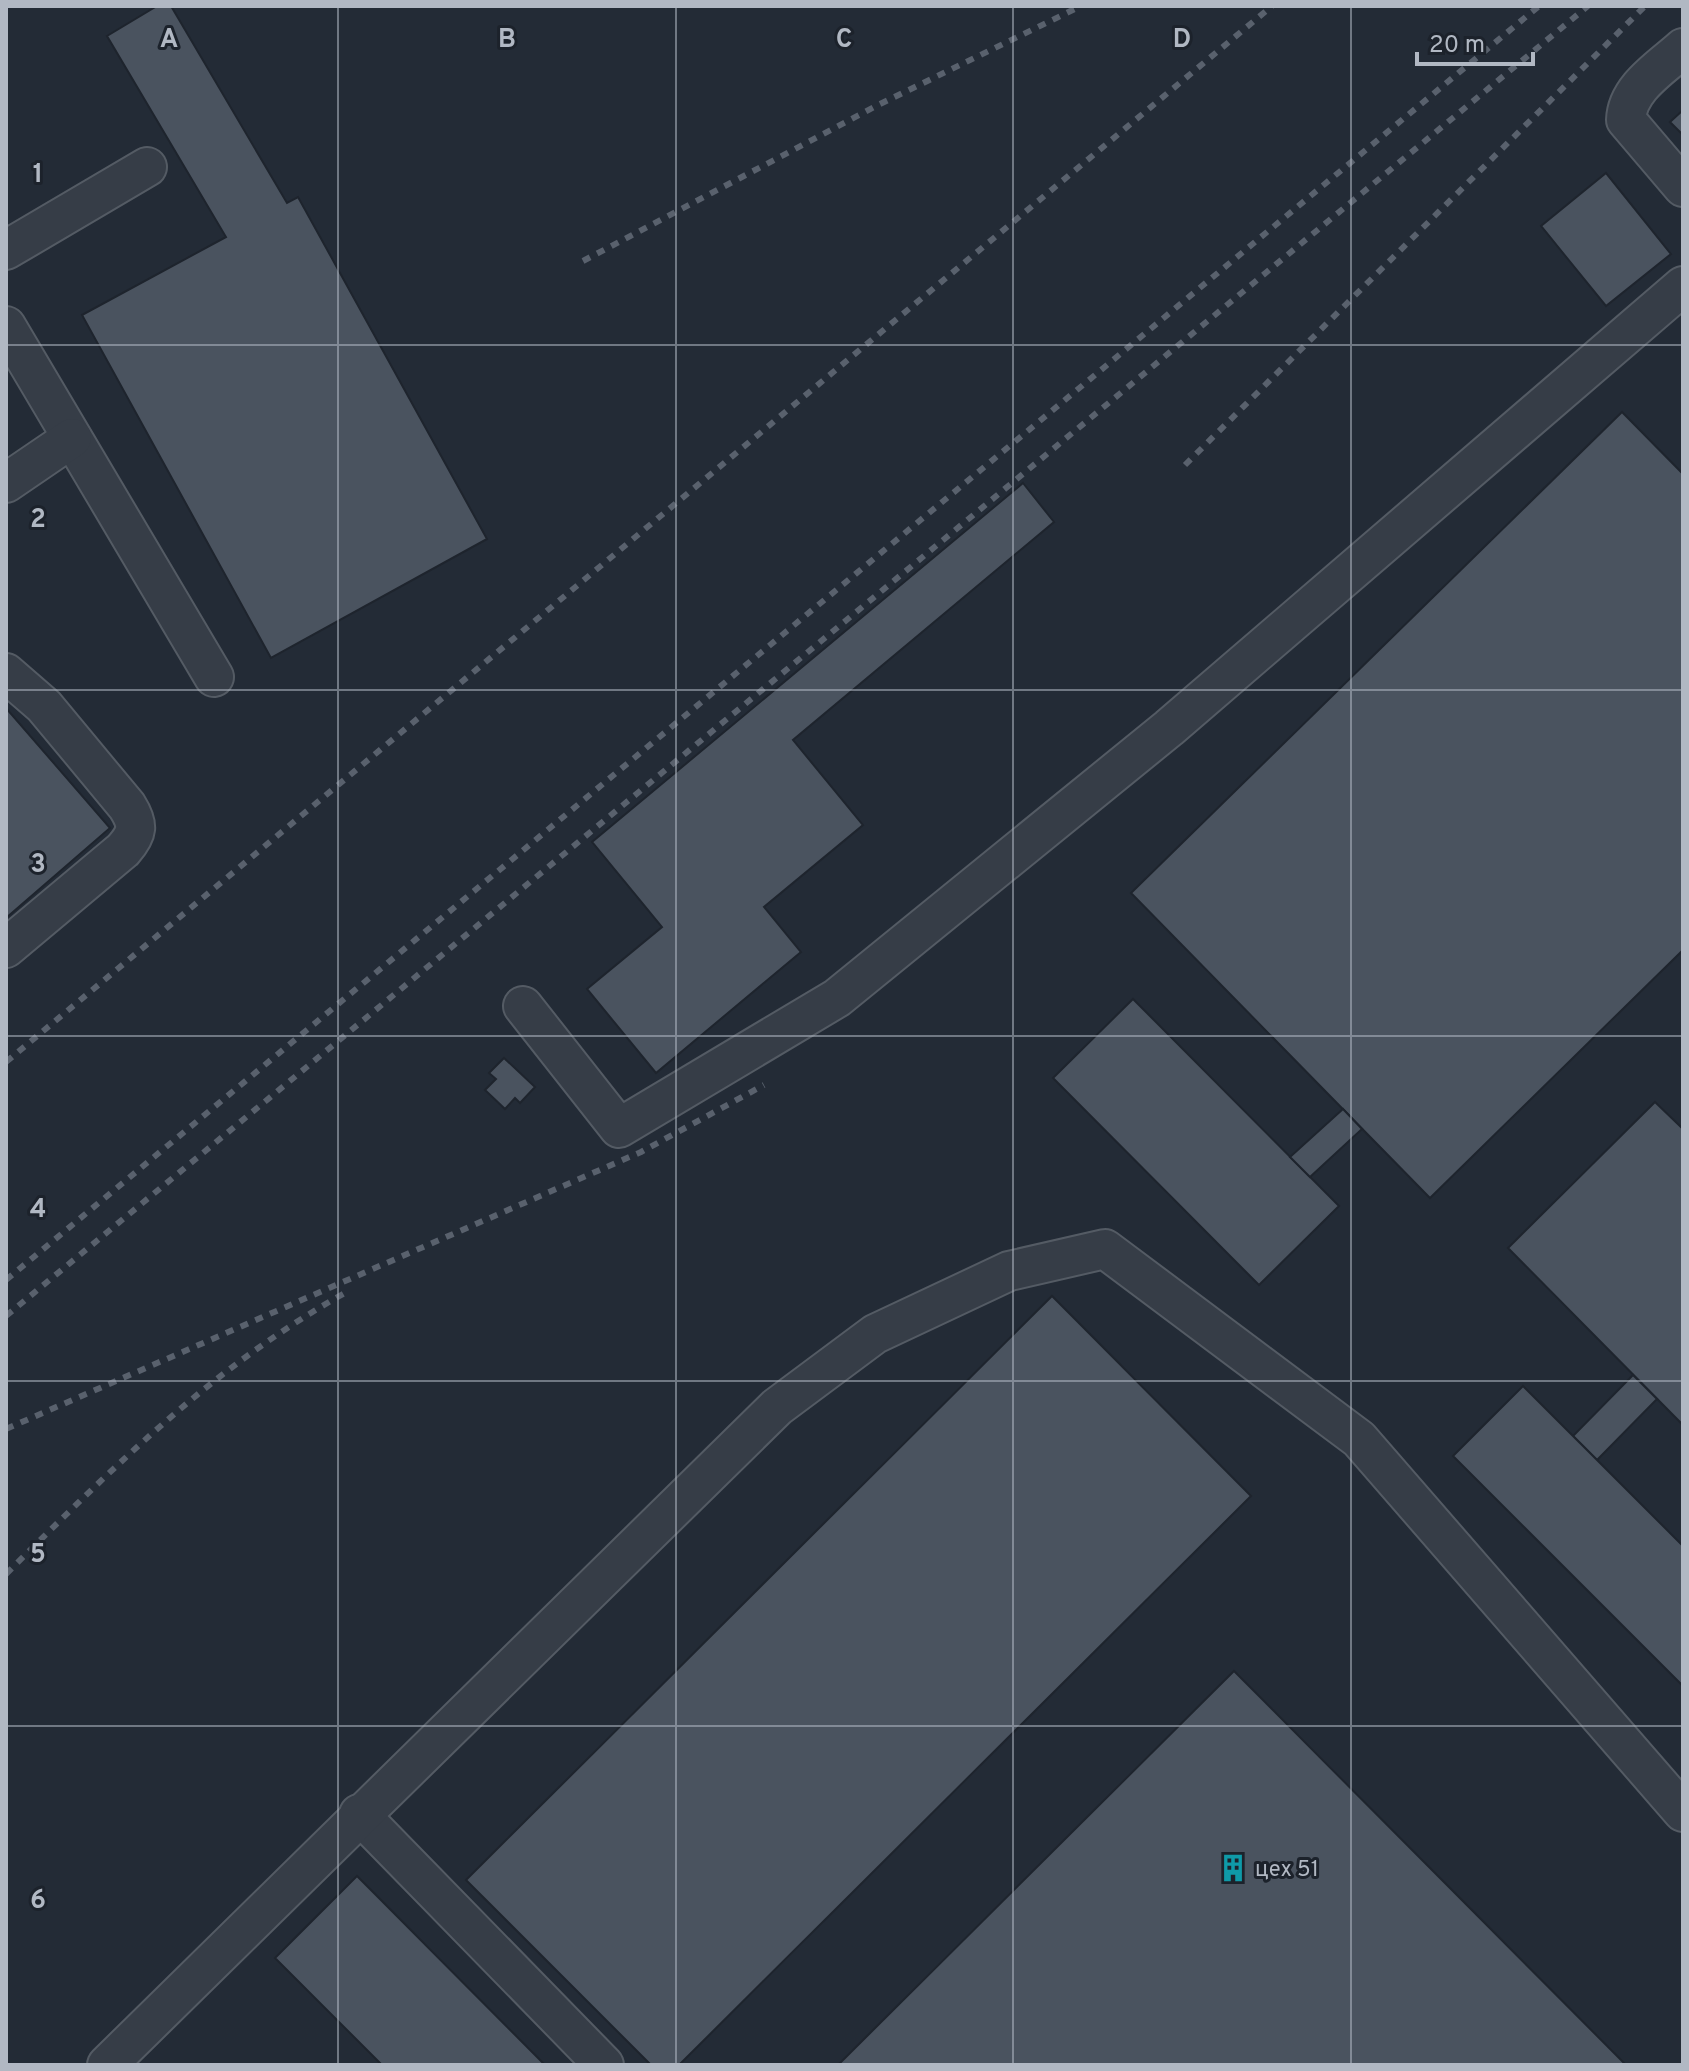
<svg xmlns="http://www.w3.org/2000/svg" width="1689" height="2071" font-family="Overpass,sans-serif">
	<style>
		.building { fill: #4a535f; stroke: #1e242d; stroke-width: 2 }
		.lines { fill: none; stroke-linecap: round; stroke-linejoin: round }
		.minor-casing { stroke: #545b64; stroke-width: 42 }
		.minor { stroke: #363d47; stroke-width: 38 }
		.rail { stroke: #59616d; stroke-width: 6; stroke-dasharray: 8 8; stroke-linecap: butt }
		.grid { fill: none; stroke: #b1b8c3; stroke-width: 2; stroke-opacity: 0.55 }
		.labels { text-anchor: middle; stroke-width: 6; stroke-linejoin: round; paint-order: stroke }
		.poi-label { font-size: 22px; fill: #b1b8c3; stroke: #1c222b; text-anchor: start }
		.grid-label { font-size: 26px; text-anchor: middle; font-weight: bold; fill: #b1b8c3; stroke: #1c222b; stroke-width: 6; stroke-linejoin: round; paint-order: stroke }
	</style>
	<rect width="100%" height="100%" fill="#232b36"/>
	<g class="building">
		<polygon points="157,6 171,6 287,203 298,197 487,539 271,658 82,315 226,237 107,36"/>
		<polygon points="1683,110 1683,135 1670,122"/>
		<polygon points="1606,173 1671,254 1606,306 1541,226"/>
		<polygon points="1622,412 1683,474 1683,950 1430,1198 1131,893"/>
		<polygon points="1023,483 1054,522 793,740 863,825 764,907 801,952 656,1073 587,989 662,927 592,842"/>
		<polygon points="6,708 110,828 6,918"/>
		<polygon points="1133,999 1339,1206 1259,1285 1053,1078"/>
		<polygon points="504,1058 535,1087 520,1103 515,1098 505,1109 485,1090 496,1079 489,1073"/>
		<polygon points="1655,1102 1683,1129 1683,1425 1508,1248"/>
		<polygon points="1343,1109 1362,1129 1310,1177 1290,1157"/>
		<polygon points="1052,1296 1251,1496 679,2065 651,2065 466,1880"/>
		<polygon points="1633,1375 1657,1399 1597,1460 1573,1436"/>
		<polygon points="1523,1386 1683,1546 1683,1686 1453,1456"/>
		<polygon points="1234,1671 1626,2065 838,2065"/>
		<polygon points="357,1876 545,2065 382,2065 275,1958"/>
	</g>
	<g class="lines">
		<defs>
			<g id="minor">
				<path d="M 1683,48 C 1661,68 1627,88 1626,120 L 1683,187"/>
				<polyline points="6,250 147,167"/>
				<polyline points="6,326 214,677"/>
				<polyline points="6,483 72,438"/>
				<path d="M 6,673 L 44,706 L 127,806 C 139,825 138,833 123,850 L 6,948"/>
				<polyline points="523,1006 619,1128 837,998 1169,728 1683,286"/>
				<polyline points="359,1814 604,2065"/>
				<polyline points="107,2065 777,1407 875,1334 1009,1271 1105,1249 1359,1439 1683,1812"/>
			</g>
		</defs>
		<use href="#minor" class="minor-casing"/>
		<use href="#minor" class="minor"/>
		<g class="rail">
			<polyline points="583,261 880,104 1081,6"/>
			<polyline points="1185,465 1645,6"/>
			<polyline points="6,1062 1272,6"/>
			<polyline points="6,1280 1539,6"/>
			<polyline points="6,1316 1588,6"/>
			<polyline points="6,1429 641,1152 764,1085"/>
			<path d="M 6,1574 C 117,1464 213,1366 350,1290"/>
		</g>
	</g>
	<path class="grid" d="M 338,6 L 338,2065M 676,6 L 676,2065M 1013,6 L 1013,2065M 1351,6 L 1351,2065M 6,345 L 1683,345M 6,690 L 1683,690M 6,1036 L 1683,1036M 6,1381 L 1683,1381M 6,1726 L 1683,1726"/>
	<defs>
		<symbol id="building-bare" viewBox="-9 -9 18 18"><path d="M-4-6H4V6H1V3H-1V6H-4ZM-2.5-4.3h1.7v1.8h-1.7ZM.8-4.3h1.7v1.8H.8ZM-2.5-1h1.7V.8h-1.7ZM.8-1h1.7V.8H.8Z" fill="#0f9aa8" stroke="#1c222b" stroke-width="2.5" paint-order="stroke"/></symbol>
	</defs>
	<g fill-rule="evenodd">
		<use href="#building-bare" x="1213" y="1848" width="40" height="40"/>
	</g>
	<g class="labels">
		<g class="poi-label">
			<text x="1255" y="1876">цех 51</text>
		</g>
	</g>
	<g class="grid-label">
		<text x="169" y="47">A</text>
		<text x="507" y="47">B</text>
		<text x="844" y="47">C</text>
		<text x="1182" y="47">D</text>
		<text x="38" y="182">1</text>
		<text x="38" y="527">2</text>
		<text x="38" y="872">3</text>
		<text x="38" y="1217">4</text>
		<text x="38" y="1562">5</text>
		<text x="38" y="1908">6</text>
	</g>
	<rect width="1689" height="2071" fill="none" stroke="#b1b8c3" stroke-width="16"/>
	<path d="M1417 52v12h116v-12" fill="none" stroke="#b1b8c3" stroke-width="4"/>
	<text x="1429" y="52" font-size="24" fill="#b1b8c3" stroke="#1c222b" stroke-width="6" paint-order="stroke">20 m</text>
</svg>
